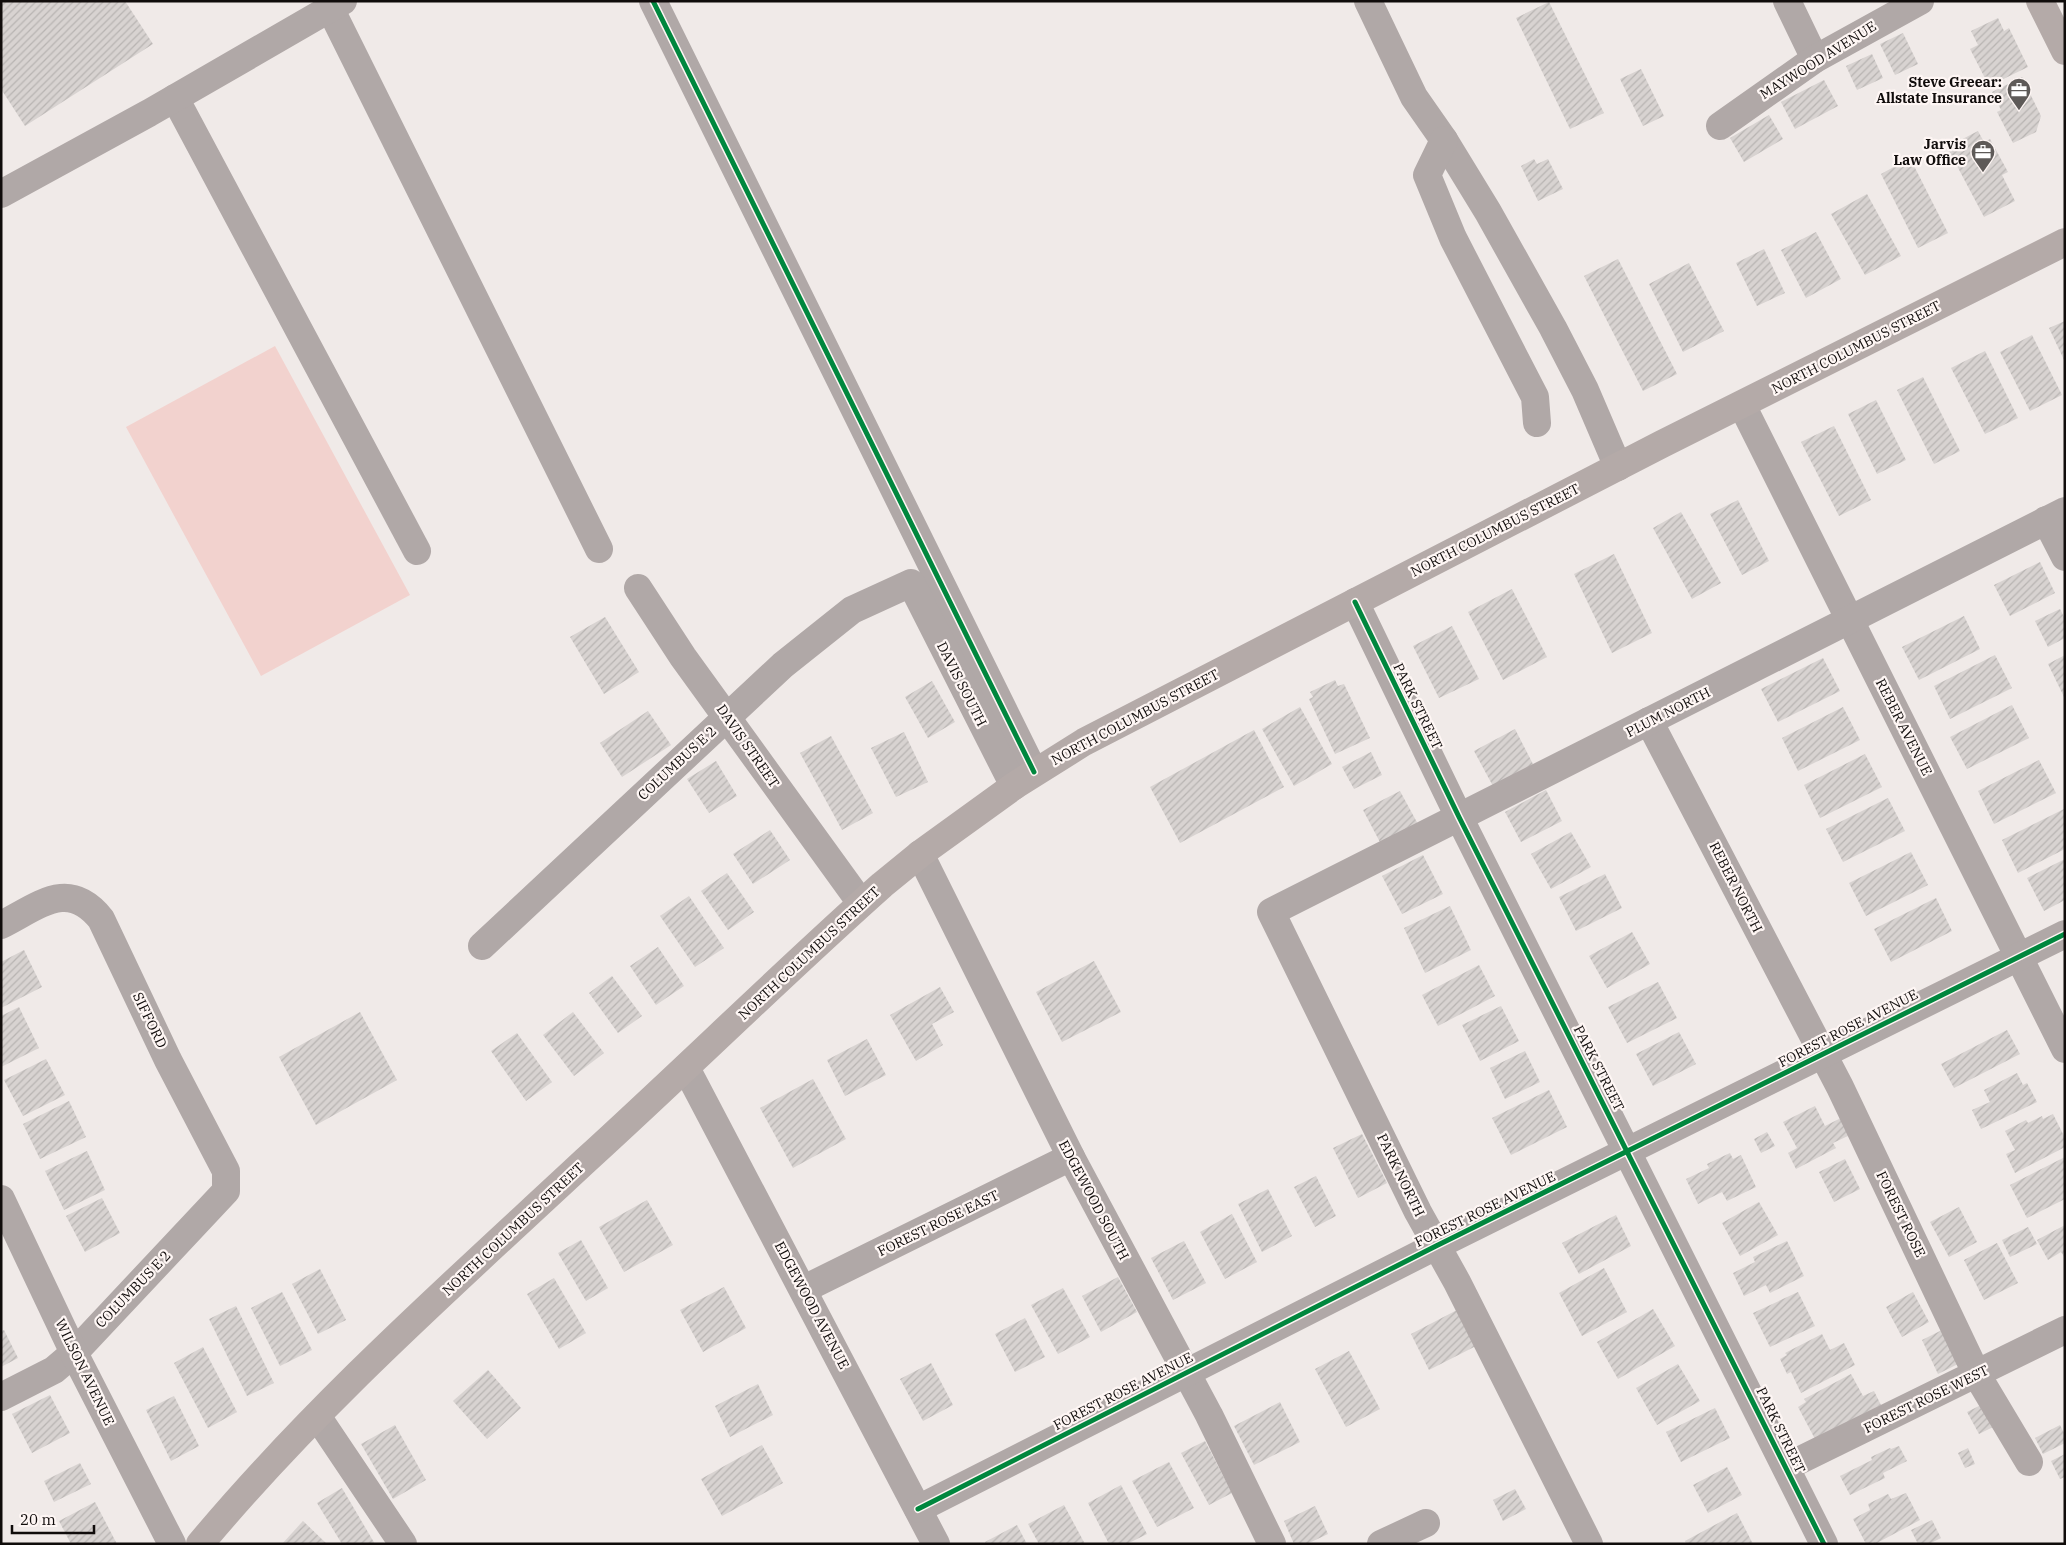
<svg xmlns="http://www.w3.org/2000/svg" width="2066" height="1545" font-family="'IBM Plex Serif',serif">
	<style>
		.garden { fill: #f2d2ce }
		.building { fill: url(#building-hatch) }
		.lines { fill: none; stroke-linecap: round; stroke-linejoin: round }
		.minor { stroke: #b0a8a7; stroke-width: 28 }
		.major { stroke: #b4aaa8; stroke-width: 28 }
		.cycleway-casing { stroke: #fef6f4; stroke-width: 8 }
		.cycleway { stroke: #00873e; stroke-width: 5 }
		.labels { text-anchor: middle; stroke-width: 4.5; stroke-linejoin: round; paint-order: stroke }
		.street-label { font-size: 14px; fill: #100c0b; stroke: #fef6f4 }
		.poi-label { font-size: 14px; font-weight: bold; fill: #100c0b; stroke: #fef6f4; text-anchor: end }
	</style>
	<defs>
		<pattern id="building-hatch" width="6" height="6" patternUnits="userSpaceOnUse" patternTransform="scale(1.25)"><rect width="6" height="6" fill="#d8d3d1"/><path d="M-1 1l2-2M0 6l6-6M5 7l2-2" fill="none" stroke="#b8b4b2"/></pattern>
	</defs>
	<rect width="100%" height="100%" fill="#f0eae8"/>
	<polygon class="garden" points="275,346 410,595 261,676 126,427"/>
	<g class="building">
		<polygon points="1,1 125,1 153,44 25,126 1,89"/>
		<polygon points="1549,2 1604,113 1570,129 1516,18"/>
		<polygon points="1998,18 2004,31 2009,28 2028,67 1989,86 1970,49 1978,45 1971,31"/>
		<polygon points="1903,33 1918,64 1895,75 1880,44"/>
		<polygon points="1872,54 1883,78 1857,90 1846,66"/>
		<polygon points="1641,69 1664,116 1643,126 1620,79"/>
		<polygon points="2022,77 2041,116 2036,132 2013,143 1997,112 2001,110 1992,92"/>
		<polygon points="1824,80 1838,106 1795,129 1781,102"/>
		<polygon points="1769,115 1783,139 1744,162 1730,138"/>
		<polygon points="1978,131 1984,142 1990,139 2008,172 2002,175 2015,201 1984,217 1947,147"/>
		<polygon points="1910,158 1948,233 1918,248 1881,174"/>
		<polygon points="1534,159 1537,164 1548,159 1563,189 1538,201 1521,166"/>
		<polygon points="1867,194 1901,256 1865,275 1831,214"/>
		<polygon points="1816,232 1841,279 1806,298 1781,250"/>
		<polygon points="1764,249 1785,293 1757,306 1736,263"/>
		<polygon points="1618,259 1677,374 1643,391 1584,276"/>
		<polygon points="1689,263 1724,331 1683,352 1649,284"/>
		<polygon points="2065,321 2065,362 2049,328"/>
		<polygon points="2032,335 2062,395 2030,411 2000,352"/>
		<polygon points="1985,351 2018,418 1985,434 1951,368"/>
		<polygon points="1923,377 1960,451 1934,464 1897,390"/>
		<polygon points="1876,400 1906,460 1877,474 1848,414"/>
		<polygon points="1834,426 1871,500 1839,516 1801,442"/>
		<polygon points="1738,500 1769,561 1742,575 1710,514"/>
		<polygon points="1681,512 1721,583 1692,599 1653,528"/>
		<polygon points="1614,554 1652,633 1612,653 1574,574"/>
		<polygon points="2040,562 2055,593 2010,616 1994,585"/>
		<polygon points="1512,589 1547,657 1503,680 1468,612"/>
		<polygon points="2060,609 2065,619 2065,638 2048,647 2035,621"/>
		<polygon points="1964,616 1980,649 1919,680 1902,647"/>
		<polygon points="605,617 639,672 604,694 570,637"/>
		<polygon points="1452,626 1479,679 1439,698 1413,646"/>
		<polygon points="1995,655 2012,688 1950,719 1934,686"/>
		<polygon points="2065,655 2065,699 2048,664"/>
		<polygon points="1823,658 1840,691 1778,722 1761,689"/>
		<polygon points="1335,680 1338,686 1344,684 1370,738 1335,754 1309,699 1313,697 1310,692"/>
		<polygon points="932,681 955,722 928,738 905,697"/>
		<polygon points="2012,705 2029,738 1967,769 1950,737"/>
		<polygon points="1300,707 1332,764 1294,786 1262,729"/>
		<polygon points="1843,707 1860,740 1798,771 1782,738"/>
		<polygon points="648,711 671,745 622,777 600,743"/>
		<polygon points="1515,729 1535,768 1494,788 1474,751"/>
		<polygon points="1254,730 1284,787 1180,843 1150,787"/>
		<polygon points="904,732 928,782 896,797 871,748"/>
		<polygon points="831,736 873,813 842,830 800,753"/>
		<polygon points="1371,752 1382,775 1354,789 1342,767"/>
		<polygon points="1865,754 1882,787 1820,818 1804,785"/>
		<polygon points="2039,760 2056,793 1994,824 1978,791"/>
		<polygon points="716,761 737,796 709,813 687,779"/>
		<polygon points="1546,790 1562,821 1521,842 1505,812"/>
		<polygon points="1400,791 1419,826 1382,846 1363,810"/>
		<polygon points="1888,798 1905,831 1843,862 1826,829"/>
		<polygon points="2064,809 2065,849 2018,873 2002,840"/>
		<polygon points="770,830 790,860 753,884 733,854"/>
		<polygon points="1571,832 1591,867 1551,889 1531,854"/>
		<polygon points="1911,852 1928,885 1866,916 1849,883"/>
		<polygon points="1423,855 1443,894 1402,914 1382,876"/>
		<polygon points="2065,859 2065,900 2044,911 2027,878"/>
		<polygon points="727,873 754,912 728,930 701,891"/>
		<polygon points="1605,874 1622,908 1576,931 1559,897"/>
		<polygon points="689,896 724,948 695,967 660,916"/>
		<polygon points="1936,898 1952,931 1891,962 1874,929"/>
		<polygon points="1450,906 1471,950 1425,973 1404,928"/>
		<polygon points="1632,932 1650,964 1607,988 1589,956"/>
		<polygon points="658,947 684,986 656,1005 630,966"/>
		<polygon points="24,950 42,987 1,1008 1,962"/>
		<polygon points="1094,961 1121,1012 1062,1042 1036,992"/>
		<polygon points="1479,965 1495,996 1438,1026 1422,995"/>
		<polygon points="612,976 642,1016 618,1033 589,993"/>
		<polygon points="1658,982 1677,1018 1627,1043 1608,1007"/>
		<polygon points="940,987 954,1012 932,1024 943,1045 916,1061 890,1015"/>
		<polygon points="1501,1006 1519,1041 1480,1061 1462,1025"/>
		<polygon points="19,1007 39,1048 1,1067 1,1016"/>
		<polygon points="360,1012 397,1080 316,1125 279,1057"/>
		<polygon points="573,1012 604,1053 574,1076 543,1035"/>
		<polygon points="2007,1030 2020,1054 1954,1088 1941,1064"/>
		<polygon points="1679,1032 1696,1064 1653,1086 1636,1054"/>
		<polygon points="517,1033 552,1082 526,1101 491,1051"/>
		<polygon points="867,1039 886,1075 845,1096 827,1060"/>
		<polygon points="1525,1051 1540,1082 1505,1099 1490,1068"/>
		<polygon points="46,1059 65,1095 23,1116 4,1080"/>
		<polygon points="2017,1073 2023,1085 2027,1083 2037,1102 1981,1129 1972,1110 1990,1102 1984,1090"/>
		<polygon points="813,1079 846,1139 793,1168 760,1108"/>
		<polygon points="1549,1090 1567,1127 1511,1155 1492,1118"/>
		<polygon points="69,1101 86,1137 40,1159 23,1124"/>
		<polygon points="1815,1106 1825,1126 1841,1118 1850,1135 1833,1143 1836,1148 1796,1169 1788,1153 1797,1148 1783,1122"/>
		<polygon points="2053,1114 2065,1138 2065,1147 2015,1173 2006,1154 2015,1150 2005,1131 2026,1120 2028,1123 2042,1116 2043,1119"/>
		<polygon points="1767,1132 1775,1146 1761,1153 1754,1139"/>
		<polygon points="1362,1134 1387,1183 1358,1198 1333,1148"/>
		<polygon points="87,1151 105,1190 64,1210 45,1171"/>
		<polygon points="1730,1153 1733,1159 1741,1155 1756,1187 1727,1201 1722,1192 1698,1204 1686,1179 1709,1168 1707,1164"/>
		<polygon points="2065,1157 2065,1199 2027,1218 2010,1185"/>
		<polygon points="1845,1159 1860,1189 1834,1202 1819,1172"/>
		<polygon points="1316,1176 1336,1216 1315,1227 1294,1187"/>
		<polygon points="1268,1189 1292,1236 1262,1252 1238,1204"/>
		<polygon points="102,1198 120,1233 85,1252 66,1216"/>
		<polygon points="647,1200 673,1245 624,1272 599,1227"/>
		<polygon points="1759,1202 1778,1235 1740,1256 1722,1223"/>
		<polygon points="1959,1207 1977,1242 1949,1257 1930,1222"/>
		<polygon points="1232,1214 1257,1262 1225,1279 1200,1232"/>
		<polygon points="1616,1215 1631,1246 1579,1274 1562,1243"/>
		<polygon points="2065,1225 2065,1258 2061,1252 2048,1260 2037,1240"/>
		<polygon points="2028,1227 2037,1244 2010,1257 2002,1240"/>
		<polygon points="581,1240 608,1288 586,1301 558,1253"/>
		<polygon points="1184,1241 1206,1283 1173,1300 1151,1258"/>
		<polygon points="1787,1241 1804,1276 1770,1293 1766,1285 1744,1296 1733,1273 1755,1262 1753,1257"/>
		<polygon points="1997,1243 2018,1283 1984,1300 1964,1260"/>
		<polygon points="1604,1268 1627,1312 1582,1336 1559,1293"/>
		<polygon points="320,1269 346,1320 318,1334 292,1284"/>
		<polygon points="1118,1277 1137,1312 1101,1332 1082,1296"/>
		<polygon points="554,1278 586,1333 559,1349 527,1294"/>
		<polygon points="724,1287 746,1328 703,1352 680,1310"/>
		<polygon points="1063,1288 1090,1337 1058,1354 1031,1305"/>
		<polygon points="282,1292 312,1350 280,1366 251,1308"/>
		<polygon points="1798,1292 1815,1326 1770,1347 1753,1313"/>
		<polygon points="1913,1292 1929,1322 1902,1337 1886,1307"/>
		<polygon points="236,1306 274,1383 247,1396 209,1319"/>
		<polygon points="1653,1309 1675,1346 1618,1379 1597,1342"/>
		<polygon points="1457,1310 1476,1346 1429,1370 1411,1334"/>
		<polygon points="1025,1318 1045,1357 1015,1372 995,1334"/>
		<polygon points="1944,1329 1960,1363 1938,1374 1922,1340"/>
		<polygon points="4,1330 18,1358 1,1367 1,1331"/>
		<polygon points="1822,1334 1830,1350 1844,1343 1855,1365 1801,1393 1791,1372 1787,1374 1780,1359 1787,1355 1785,1353"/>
		<polygon points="203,1347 237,1412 208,1428 174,1363"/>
		<polygon points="1349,1351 1380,1409 1346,1427 1315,1369"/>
		<polygon points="931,1363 953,1405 923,1421 900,1379"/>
		<polygon points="1678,1364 1700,1401 1657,1425 1636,1388"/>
		<polygon points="488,1370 521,1408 487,1439 453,1401"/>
		<polygon points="1851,1374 1863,1396 1874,1391 1881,1405 1815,1439 1798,1407 1806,1402 1804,1399"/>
		<polygon points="758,1384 773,1415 730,1437 715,1406"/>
		<polygon points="50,1395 70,1433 32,1453 12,1414"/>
		<polygon points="174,1396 199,1446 171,1461 146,1410"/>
		<polygon points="1280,1402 1300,1442 1254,1465 1234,1426"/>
		<polygon points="1981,1405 1993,1427 1979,1434 1967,1412"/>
		<polygon points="1715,1408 1730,1438 1681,1462 1666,1432"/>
		<polygon points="395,1425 426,1480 393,1499 361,1444"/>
		<polygon points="2060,1425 2065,1435 2065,1443 2043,1454 2035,1438"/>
		<polygon points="1205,1441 1232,1493 1209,1505 1181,1453"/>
		<polygon points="762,1445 783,1483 722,1516 701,1479"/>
		<polygon points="1899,1446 1907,1461 1883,1473 1885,1478 1850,1495 1840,1476 1872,1460 1871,1457 1890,1448 1891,1449"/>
		<polygon points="1968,1448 1975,1464 1965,1468 1958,1453"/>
		<polygon points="2065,1454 2065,1477 2060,1479 2051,1461"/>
		<polygon points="1169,1462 1194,1508 1157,1527 1132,1481"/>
		<polygon points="80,1463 91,1484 54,1502 44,1481"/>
		<polygon points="1727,1467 1742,1495 1708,1513 1693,1485"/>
		<polygon points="1121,1485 1147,1534 1127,1544 1109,1544 1088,1503"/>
		<polygon points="342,1488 375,1544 342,1544 317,1503"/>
		<polygon points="1515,1489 1526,1509 1503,1521 1493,1500"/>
		<polygon points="1906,1493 1920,1520 1875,1544 1873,1542 1866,1544 1853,1519 1870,1510 1868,1504 1888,1494 1891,1499"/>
		<polygon points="95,1502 117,1544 71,1544 59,1521"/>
		<polygon points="1064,1505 1085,1544 1039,1544 1028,1524"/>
		<polygon points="1315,1506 1328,1534 1307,1544 1294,1544 1284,1521"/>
		<polygon points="1737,1513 1753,1544 1686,1544 1685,1541"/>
		<polygon points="1932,1520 1941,1538 1929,1544 1918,1544 1911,1530"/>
		<polygon points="303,1521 327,1544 282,1544"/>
		<polygon points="1017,1525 1027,1544 986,1544 985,1542"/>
	</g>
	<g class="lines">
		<g class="minor">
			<polyline points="653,1 1034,772"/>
			<polyline points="1368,1 1414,97 1444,140 1488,212 1553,328 1585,390 1618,467"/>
			<polyline points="1787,1 1815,59"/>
			<polyline points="330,8 599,549"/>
			<polyline points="175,98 417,551"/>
			<polyline points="1720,126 1815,59 1920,1"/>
			<polyline points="1444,140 1427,175 1453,238 1535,397 1537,423"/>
			<polyline points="1,194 149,113 343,1"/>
			<polyline points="1742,405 2065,1049"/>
			<polyline points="2046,520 2065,557"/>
			<polyline points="638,588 683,657 861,903"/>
			<polyline points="1355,602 1459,817 1824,1544"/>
			<polyline points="1649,721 1840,1087 1977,1375 2029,1462"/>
			<polyline points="920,854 1071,1157 1209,1415 1272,1544"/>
			<path d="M 1,925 C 39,906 68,878 101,919 L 168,1060 L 226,1171 L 226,1191 L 74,1353 L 54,1370 L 1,1397"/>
			<polyline points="482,946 783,665 852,610 911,583 1014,786"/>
			<polyline points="686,1068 936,1544"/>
			<polyline points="1,1199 74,1353 172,1544"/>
			<polyline points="804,1289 1071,1157"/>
			<polyline points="317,1416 403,1544"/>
			<polyline points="1786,1467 2065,1330"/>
			<polyline points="918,1509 1436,1246 2065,934"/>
			<polyline points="1381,1544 1426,1523"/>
			<polyline points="1589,1544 1457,1282 1418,1212 1271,912 2065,511"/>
		</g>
		<g class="major">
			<polyline points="2040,1 2065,51"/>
			<path d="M 200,1544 C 316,1405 453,1284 585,1161 C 685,1070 781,975 882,885 L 920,854 L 1014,786 L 1084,742 L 1662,444 L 2065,242"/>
		</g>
		<defs>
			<g id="cycleway">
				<polyline points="653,1 1034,772"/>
				<polyline points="1355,602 1459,817 1824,1544"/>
				<polyline points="918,1509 1436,1246 2065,934"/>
			</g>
		</defs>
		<use href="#cycleway" class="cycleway-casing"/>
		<use href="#cycleway" class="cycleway"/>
	</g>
	<defs>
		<symbol id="office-pin" viewBox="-11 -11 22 30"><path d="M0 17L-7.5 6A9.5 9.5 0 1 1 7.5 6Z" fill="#5e5a58" stroke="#fef6f4"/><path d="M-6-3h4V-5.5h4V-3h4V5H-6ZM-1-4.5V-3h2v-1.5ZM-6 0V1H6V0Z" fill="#fff"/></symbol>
	</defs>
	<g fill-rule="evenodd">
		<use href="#office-pin" x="2005" y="76" width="28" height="38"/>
		<use href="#office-pin" x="1969" y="138" width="28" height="38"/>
	</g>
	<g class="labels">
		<g class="street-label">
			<text transform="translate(1818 60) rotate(-32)" y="5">MAYWOOD AVENUE</text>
			<text transform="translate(1856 347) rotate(-27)" y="5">NORTH COLUMBUS STREET</text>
			<text transform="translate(1495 530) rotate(-27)" y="5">NORTH COLUMBUS STREET</text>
			<text transform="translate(962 684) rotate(63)" y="5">DAVIS SOUTH</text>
			<text transform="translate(1418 706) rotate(64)" y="5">PARK STREET</text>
			<text transform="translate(1668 712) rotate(-27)" y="5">PLUM NORTH</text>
			<text transform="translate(1135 717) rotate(-28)" y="5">NORTH COLUMBUS STREET</text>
			<text transform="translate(1904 727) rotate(63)" y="5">REBER AVENUE</text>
			<text transform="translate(748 746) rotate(55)" y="5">DAVIS STREET</text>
			<text transform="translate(677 763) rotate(-43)" y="5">COLUMBUS E 2</text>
			<text transform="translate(1736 887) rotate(63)" y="5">REBER NORTH</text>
			<text transform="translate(809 953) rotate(-43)" y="5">NORTH COLUMBUS STREET</text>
			<text transform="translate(150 1020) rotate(64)" y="5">SIFFORD</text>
			<text transform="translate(1848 1028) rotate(-27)" y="5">FOREST ROSE AVENUE</text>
			<text transform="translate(1599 1068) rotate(63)" y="5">PARK STREET</text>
			<text transform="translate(1401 1175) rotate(64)" y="5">PARK NORTH</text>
			<text transform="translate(1094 1200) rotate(62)" y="5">EDGEWOOD SOUTH</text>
			<text transform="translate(1485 1209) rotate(-26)" y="5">FOREST ROSE AVENUE</text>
			<text transform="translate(1901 1214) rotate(64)" y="5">FOREST ROSE</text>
			<text transform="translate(938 1223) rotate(-26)" y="5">FOREST ROSE EAST</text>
			<text transform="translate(513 1229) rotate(-43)" y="5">NORTH COLUMBUS STREET</text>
			<text transform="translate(133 1289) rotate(-46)" y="5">COLUMBUS E 2</text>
			<text transform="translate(812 1305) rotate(62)" y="5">EDGEWOOD AVENUE</text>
			<text transform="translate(85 1372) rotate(64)" y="5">WILSON AVENUE</text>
			<text transform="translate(1123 1391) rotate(-27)" y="5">FOREST ROSE AVENUE</text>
			<text transform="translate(1926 1399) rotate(-26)" y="5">FOREST ROSE WEST</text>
			<text transform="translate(1781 1430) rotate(64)" y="5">PARK STREET</text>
		</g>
		<g class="poi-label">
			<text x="2002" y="87">Steve Greear:<tspan x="2002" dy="16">Allstate Insurance</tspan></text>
			<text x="1966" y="149">Jarvis<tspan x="1966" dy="16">Law Office</tspan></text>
		</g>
	</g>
	<rect width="2066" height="1545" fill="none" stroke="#100c0b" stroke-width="5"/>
	<path d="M12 1525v8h82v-8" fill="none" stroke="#100c0b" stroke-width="2.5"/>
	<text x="20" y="1525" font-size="15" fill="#100c0b" stroke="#fef6f4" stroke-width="4" paint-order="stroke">20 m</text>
</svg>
